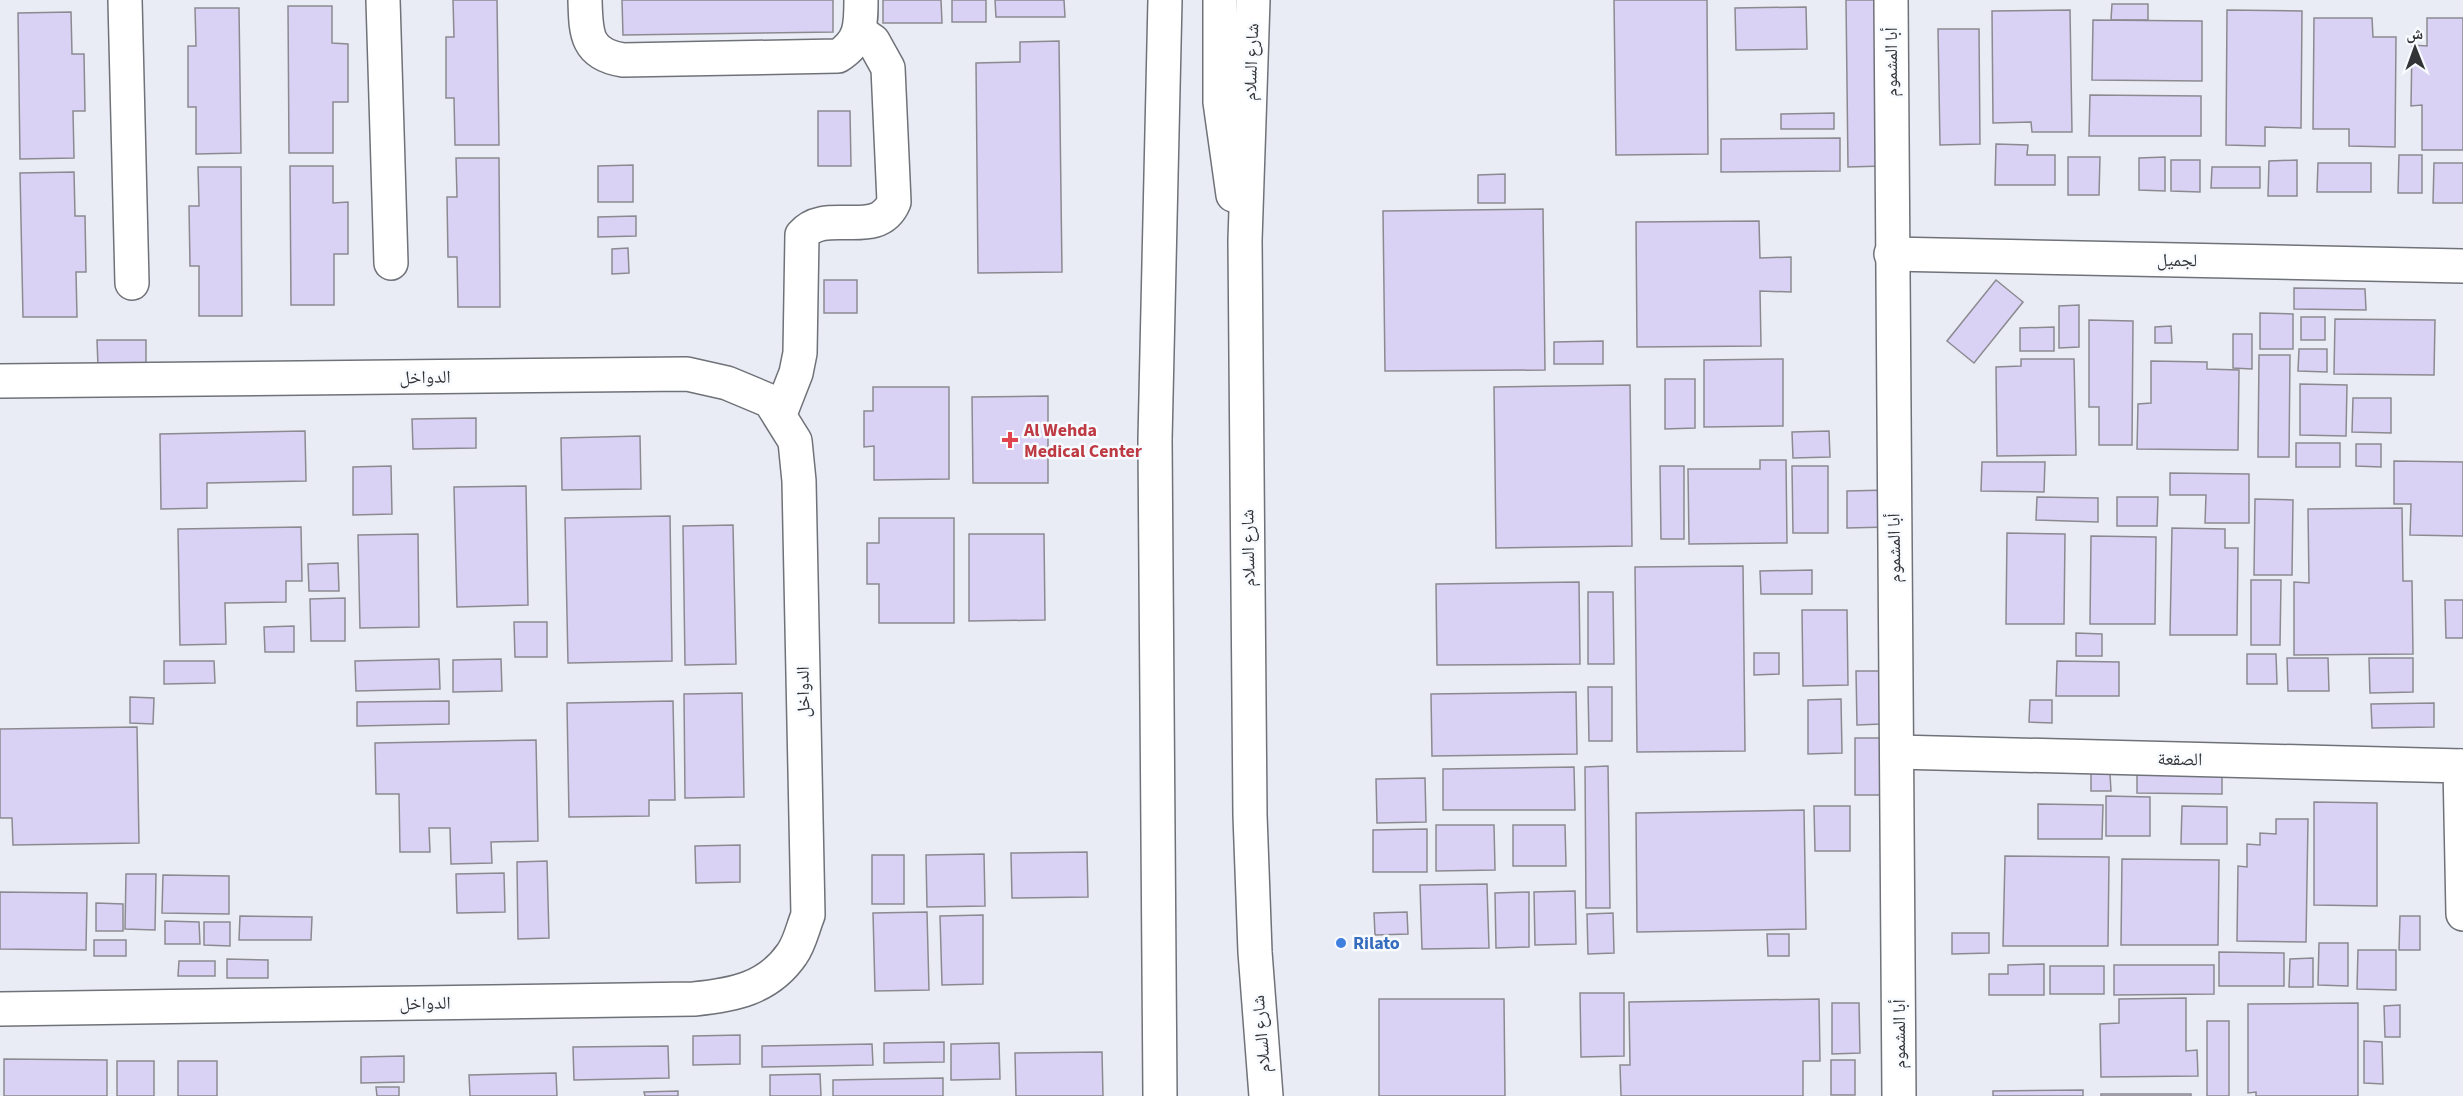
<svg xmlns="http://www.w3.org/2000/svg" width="2463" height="1096" font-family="'Source Sans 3','Noto Naskh Arabic',sans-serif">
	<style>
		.building { fill: #dad2f4; stroke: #8c8a91; stroke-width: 1.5 }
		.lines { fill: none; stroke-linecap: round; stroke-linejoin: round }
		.minor-casing { stroke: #6f7278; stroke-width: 36 }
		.major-casing { stroke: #6f7278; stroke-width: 36 }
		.minor { stroke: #fff; stroke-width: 33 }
		.major { stroke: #fff; stroke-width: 33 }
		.health-dot { fill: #e0444e; stroke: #f7fafe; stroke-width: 2 }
		.shop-dot { fill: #3f7fe0; stroke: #f7fafe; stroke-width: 2 }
		.labels { text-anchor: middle; stroke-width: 5; stroke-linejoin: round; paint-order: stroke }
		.street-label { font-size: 18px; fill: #323436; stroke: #f7fafe }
		.health-label { font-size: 18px; font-weight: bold; fill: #be3a42; stroke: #f7fafe; text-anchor: start }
		.shop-label { font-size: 18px; font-weight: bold; fill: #366cbe; stroke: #f7fafe; text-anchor: start }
	</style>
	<rect width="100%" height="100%" fill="#e9ecf4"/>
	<g class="building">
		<polygon points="453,0 497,0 499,145 455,145 454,98 446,98 446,37 454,37"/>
		<polygon points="622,0 833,0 833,32 623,35"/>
		<polygon points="883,0 941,0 942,23 883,23"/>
		<rect x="952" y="0" width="34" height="22"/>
		<polygon points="995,0 1064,0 1065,17 996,17"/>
		<polygon points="1614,0 1707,0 1708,154 1616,155"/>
		<polygon points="1846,0 1880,0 1883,166 1848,167"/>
		<polygon points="2112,4 2148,4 2148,20 2111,20"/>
		<polygon points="288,6 332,6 332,43 348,44 348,102 333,102 333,153 289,153"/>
		<polygon points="1806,7 1807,49 1736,50 1735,8"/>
		<polygon points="195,8 239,8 241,153 196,154 196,107 188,107 188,46 196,46"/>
		<polygon points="2070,10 2072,132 2032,132 2031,122 1993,123 1992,11"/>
		<polygon points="2227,10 2302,11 2301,128 2265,127 2265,146 2226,145"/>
		<polygon points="71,12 72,54 84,54 85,111 73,111 74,158 20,159 18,13"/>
		<polygon points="2314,18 2372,18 2373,37 2396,37 2395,147 2349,146 2349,129 2313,129"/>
		<polygon points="2427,18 2463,18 2463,150 2422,150 2422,105 2411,106 2412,45 2427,46"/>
		<polygon points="2093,20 2202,21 2202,81 2092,80"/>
		<polygon points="1938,29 1979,29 1980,144 1940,145"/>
		<polygon points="1059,41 1062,272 978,273 976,63 1020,62 1020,42"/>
		<polygon points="2090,95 2201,96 2201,136 2089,136"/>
		<polygon points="818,111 850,111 851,166 818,166"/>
		<polygon points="1834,113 1834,129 1781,129 1781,114"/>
		<polygon points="1840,138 1840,171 1721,172 1721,139"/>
		<polygon points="1996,144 2028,145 2027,155 2055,155 2055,185 1995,185"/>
		<polygon points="2399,155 2422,155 2422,193 2398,193"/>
		<polygon points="2068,157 2100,157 2099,195 2068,195"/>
		<polygon points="2165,157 2165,191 2139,190 2139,158"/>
		<polygon points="456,158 499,158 500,307 458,307 457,257 448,257 447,197 457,197"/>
		<polygon points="2171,160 2200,160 2200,192 2171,191"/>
		<polygon points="2297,160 2297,196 2268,196 2269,161"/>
		<polygon points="2318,163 2371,163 2371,192 2317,192"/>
		<polygon points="2434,163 2463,163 2463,203 2433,203"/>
		<polygon points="633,165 633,202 598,202 598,166"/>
		<polygon points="290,166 333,166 333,203 348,202 348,254 334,254 334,305 291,305"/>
		<polygon points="198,167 241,167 242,316 199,316 199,266 190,266 189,206 199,206"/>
		<polygon points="2212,167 2260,167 2260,188 2211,188"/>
		<polygon points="74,172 75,216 85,216 86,272 76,272 77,317 23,317 20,173"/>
		<polygon points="1505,174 1505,203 1478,203 1478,175"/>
		<polygon points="1543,209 1545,370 1385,371 1383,211"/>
		<polygon points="636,216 636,236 598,237 598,217"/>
		<polygon points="1759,221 1760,258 1791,257 1791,292 1760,291 1761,346 1637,347 1636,222"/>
		<polygon points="628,248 629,273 612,274 612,249"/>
		<rect x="824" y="280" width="33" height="33"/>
		<polygon points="1996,280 2023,302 1974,363 1947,341"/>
		<polygon points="2294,288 2365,289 2366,310 2294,309"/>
		<polygon points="2079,305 2079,347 2059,348 2059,306"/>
		<polygon points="2260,313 2293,314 2293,349 2260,349"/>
		<rect x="2301" y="317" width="24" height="23"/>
		<polygon points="2335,319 2435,320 2434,375 2334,374"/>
		<polygon points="2089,320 2133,321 2132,445 2099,445 2099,407 2089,407"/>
		<polygon points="2171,326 2172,343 2155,343 2155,327"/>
		<polygon points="2054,327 2054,351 2020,351 2020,328"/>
		<polygon points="2233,334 2252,334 2252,369 2233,368"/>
		<polygon points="97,340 146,340 146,365 98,366"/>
		<polygon points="1603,341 1603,364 1554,364 1554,342"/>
		<polygon points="2299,349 2327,349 2327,372 2298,371"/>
		<polygon points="2259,355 2290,355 2289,457 2258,457"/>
		<polygon points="1783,359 1783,426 1704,427 1704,360"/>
		<polygon points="2021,359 2074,359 2076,455 1997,456 1996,367 2021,366"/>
		<polygon points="2151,361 2207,362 2207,369 2239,370 2238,450 2137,449 2138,404 2151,403"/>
		<polygon points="1665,379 1695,379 1695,428 1665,429"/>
		<polygon points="2300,384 2347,385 2346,436 2300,435"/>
		<polygon points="1630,385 1632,546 1496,548 1494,387"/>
		<polygon points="873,387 949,387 949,479 874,480 874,446 864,447 864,411 873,411"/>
		<polygon points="1048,396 1048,483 973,483 972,397"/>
		<polygon points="2353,398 2391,398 2391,433 2352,432"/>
		<polygon points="476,418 476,448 413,449 412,419"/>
		<polygon points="305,431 306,481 207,483 207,508 161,509 160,434"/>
		<polygon points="1829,431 1830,457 1793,458 1792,432"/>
		<polygon points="640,436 641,489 562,490 561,438"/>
		<rect x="2296" y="443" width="44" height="24"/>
		<polygon points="2356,444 2381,444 2381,467 2356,466"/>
		<polygon points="1760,460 1786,460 1787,543 1689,544 1688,469 1760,469"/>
		<polygon points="2394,461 2463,462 2463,536 2410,535 2411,504 2394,504"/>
		<polygon points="1982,462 2045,462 2044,492 1981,491"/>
		<polygon points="391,466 392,514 353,515 353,467"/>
		<polygon points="1660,466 1684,466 1684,539 1661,539"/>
		<polygon points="1792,466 1828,466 1828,533 1793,533"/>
		<polygon points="2170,473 2249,474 2249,523 2205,523 2206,495 2170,495"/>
		<polygon points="526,486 528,605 457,607 454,487"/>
		<polygon points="1888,490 1888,527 1847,528 1847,491"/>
		<polygon points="2037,497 2098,498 2098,522 2036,520"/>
		<polygon points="2117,497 2158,497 2157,526 2117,526"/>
		<polygon points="2255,499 2293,500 2292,575 2254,575"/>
		<polygon points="2402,508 2403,581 2412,581 2413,654 2294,655 2294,582 2309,583 2308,509"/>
		<polygon points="670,516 672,661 568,663 565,518"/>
		<polygon points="879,518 954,518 954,623 879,623 879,584 867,584 867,543 879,543"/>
		<polygon points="733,525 736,664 685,665 683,526"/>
		<polygon points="301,527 302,581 286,581 286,602 225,603 226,644 180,645 178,529"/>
		<polygon points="2172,528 2225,529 2225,548 2238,548 2237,635 2170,635"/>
		<polygon points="2007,533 2065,534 2064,624 2006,624"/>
		<polygon points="418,534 419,627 360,628 358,535"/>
		<polygon points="969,534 1044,534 1045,620 969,621"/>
		<polygon points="2091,536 2156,537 2155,624 2090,624"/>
		<polygon points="338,563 339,591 309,591 308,564"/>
		<polygon points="1743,566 1745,751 1637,752 1635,567"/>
		<polygon points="1812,570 1812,594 1761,594 1760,571"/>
		<polygon points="2251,580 2281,580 2280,645 2251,645"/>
		<polygon points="1579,582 1580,664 1437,665 1436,584"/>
		<polygon points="1588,592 1613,592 1614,664 1588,664"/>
		<polygon points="345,598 345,641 311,641 310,599"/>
		<polygon points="2445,600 2463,600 2463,638 2446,638"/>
		<polygon points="1802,610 1847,610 1848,685 1803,686"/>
		<polygon points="514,622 547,622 547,657 515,657"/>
		<polygon points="294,626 294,652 265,652 264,627"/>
		<polygon points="2076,633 2102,634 2102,656 2076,656"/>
		<polygon points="1754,653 1779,653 1779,674 1754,675"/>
		<polygon points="2247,654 2276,654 2277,684 2247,684"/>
		<polygon points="2287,658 2328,658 2329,691 2288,691"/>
		<polygon points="2369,658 2413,658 2413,692 2370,693"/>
		<polygon points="439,659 440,689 356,691 355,661"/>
		<polygon points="501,659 502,691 453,692 453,660"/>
		<polygon points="164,661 214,661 215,683 164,684"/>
		<polygon points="2057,661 2119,662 2119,696 2056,696"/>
		<polygon points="1856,671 1881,671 1881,724 1857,725"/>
		<polygon points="1588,687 1612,687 1612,741 1589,741"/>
		<polygon points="1576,692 1577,754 1432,756 1431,694"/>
		<polygon points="742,693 744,797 685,798 684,694"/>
		<polygon points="130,697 154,698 153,724 130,723"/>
		<polygon points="1841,699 1842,753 1808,754 1808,700"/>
		<polygon points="2030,700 2052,700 2052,723 2029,722"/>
		<polygon points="449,701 449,724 357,726 357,702"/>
		<polygon points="673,701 675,800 649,800 649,816 569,817 567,703"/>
		<polygon points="2434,703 2434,727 2372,728 2371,704"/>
		<polygon points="137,727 139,843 13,845 12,818 0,818 0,729"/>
		<polygon points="1855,738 1883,738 1884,795 1855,795"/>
		<polygon points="536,740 538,841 491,842 492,863 451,864 450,828 429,828 430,852 400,852 399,794 376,794 375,743"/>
		<polygon points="1608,766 1610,908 1586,908 1585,767"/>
		<polygon points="1574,767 1575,810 1443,810 1443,769"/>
		<polygon points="2137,770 2222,771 2222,794 2137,793"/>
		<polygon points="2091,773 2110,774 2111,791 2091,791"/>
		<polygon points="1425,778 1426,822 1377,823 1376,779"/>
		<polygon points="2106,796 2150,797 2150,836 2106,836"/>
		<polygon points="2314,802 2377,803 2377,906 2314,905"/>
		<polygon points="2038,804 2103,805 2102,839 2038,839"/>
		<polygon points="1814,806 1850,806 1850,851 1815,851"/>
		<polygon points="2182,806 2227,807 2227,844 2181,844"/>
		<polygon points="1804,810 1806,929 1637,932 1636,813"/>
		<polygon points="2276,819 2308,819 2306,942 2237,941 2238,866 2247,867 2247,844 2260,845 2260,833 2276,834"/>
		<polygon points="1436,825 1494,825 1495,870 1436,871"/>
		<polygon points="1513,825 1565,825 1566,866 1513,866"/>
		<polygon points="1427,829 1427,872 1373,872 1373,830"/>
		<polygon points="740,845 740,882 696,883 695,846"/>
		<polygon points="1087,852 1088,897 1012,898 1011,853"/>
		<polygon points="984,854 985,906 927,907 926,855"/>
		<rect x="872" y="855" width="32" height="49"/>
		<polygon points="2005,856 2109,857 2108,946 2003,946"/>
		<polygon points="2122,859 2219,860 2218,945 2121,945"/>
		<polygon points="547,861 549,938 518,939 517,862"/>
		<polygon points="504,873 505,912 457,913 456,874"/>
		<polygon points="126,874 156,874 155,930 125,929"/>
		<polygon points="163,875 229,876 229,914 162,913"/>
		<polygon points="1487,884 1489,948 1422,949 1420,885"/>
		<polygon points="1575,891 1576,944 1535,945 1534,892"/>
		<polygon points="0,892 87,893 86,950 0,949"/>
		<polygon points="1529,892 1529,947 1496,948 1495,893"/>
		<polygon points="96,903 123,904 123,931 96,931"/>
		<polygon points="927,912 929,990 875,991 873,913"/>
		<polygon points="1407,912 1408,934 1375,935 1374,913"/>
		<polygon points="1613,913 1614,953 1588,954 1587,914"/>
		<polygon points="983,915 983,984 942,985 940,916"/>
		<polygon points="240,916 312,917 311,940 239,940"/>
		<polygon points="2400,916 2420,916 2420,950 2399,950"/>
		<polygon points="165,921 199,922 200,944 165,944"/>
		<polygon points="204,922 230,922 230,946 204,945"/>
		<polygon points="1952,933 1989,933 1989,953 1952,954"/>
		<polygon points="1767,934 1789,934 1789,956 1768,956"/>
		<rect x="94" y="940" width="32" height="16"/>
		<polygon points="2319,943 2348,943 2348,986 2318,985"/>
		<polygon points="2358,950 2396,950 2396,990 2357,989"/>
		<polygon points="2219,952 2284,953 2284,986 2219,986"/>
		<polygon points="2313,958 2313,987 2289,987 2290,959"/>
		<polygon points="227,959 268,960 268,978 227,978"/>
		<polygon points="179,961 215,961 215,976 178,976"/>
		<polygon points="2044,964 2044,995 1989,995 1989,974 2008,974 2008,965"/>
		<polygon points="2114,965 2214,965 2214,994 2114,995"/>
		<rect x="2050" y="966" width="54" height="28"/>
		<polygon points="1580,993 1624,993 1624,1056 1581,1057"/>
		<polygon points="2186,998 2186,1051 2197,1050 2198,1076 2101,1077 2100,1024 2119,1023 2119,999"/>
		<polygon points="1379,999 1504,999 1505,1096 1379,1096"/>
		<polygon points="1819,999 1820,1061 1803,1061 1803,1096 1621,1096 1620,1065 1630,1065 1629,1002"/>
		<polygon points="1832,1003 1859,1003 1860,1053 1832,1054"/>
		<polygon points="2358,1003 2358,1096 2256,1096 2256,1092 2248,1093 2248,1004"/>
		<polygon points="2400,1005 2400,1037 2385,1037 2384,1006"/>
		<rect x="2207" y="1021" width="22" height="75"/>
		<polygon points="740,1035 740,1064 693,1065 693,1036"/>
		<polygon points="2364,1041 2382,1042 2383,1084 2364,1083"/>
		<polygon points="944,1042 944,1062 884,1063 884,1043"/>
		<polygon points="999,1043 1000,1079 951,1080 951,1044"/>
		<polygon points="872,1044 873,1065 762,1067 762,1046"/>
		<polygon points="668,1046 669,1078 574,1080 573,1047"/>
		<polygon points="1102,1052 1103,1096 1016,1096 1015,1053"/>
		<polygon points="404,1056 404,1082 361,1083 361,1057"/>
		<polygon points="4,1059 107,1060 107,1096 4,1096"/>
		<rect x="1831" y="1060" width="24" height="35"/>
		<rect x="117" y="1061" width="37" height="35"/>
		<rect x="178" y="1061" width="39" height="35"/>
		<polygon points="556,1073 557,1096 470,1096 469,1075"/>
		<polygon points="820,1074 821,1096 770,1096 770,1075"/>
		<polygon points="943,1078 943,1096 833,1096 833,1080"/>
		<polygon points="376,1087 399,1087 399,1096 377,1096"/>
		<polygon points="2083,1090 2083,1096 1993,1096 1993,1091"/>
		<polygon points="678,1091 678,1096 645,1096 644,1092"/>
		<rect x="2101" y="1094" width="90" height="2"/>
	</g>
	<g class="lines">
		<defs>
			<g id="minor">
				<polyline points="125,0 132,283"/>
				<polyline points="383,0 391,263"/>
				<path d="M 585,0 C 586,32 585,54 623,60 L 838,56 C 861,42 861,25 861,0"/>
				<polyline points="1891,0 1899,1096"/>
				<polyline points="1891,254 2463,266"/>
				<path d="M 0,381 L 687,374 L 727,383 L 770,401 L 795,441 L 799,481 L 808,915 C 803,927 800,943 792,954 C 768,989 733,995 694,999 L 0,1009"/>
				<path d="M 780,414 L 796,373 L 800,353 L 802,235 C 826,206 877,242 894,202 L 888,68 L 873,41 L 860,32"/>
				<polyline points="1897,752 2463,766"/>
				<polyline points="2460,766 2463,914"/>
			</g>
			<g id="major">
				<polyline points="1220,0 1220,102 1233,195"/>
				<polyline points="1253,0 1245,240 1250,815 1255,952 1266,1096"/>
				<polyline points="1160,1096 1155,440 1165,0"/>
			</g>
		</defs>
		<use href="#minor" class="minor-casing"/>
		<use href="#major" class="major-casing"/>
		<use href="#minor" class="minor"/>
		<use href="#major" class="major"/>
	</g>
	<path class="health-dot" d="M1007 431h6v6h6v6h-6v6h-6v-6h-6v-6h6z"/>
	<circle class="shop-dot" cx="1341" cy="943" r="6"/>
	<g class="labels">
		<g class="street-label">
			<text transform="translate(1251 62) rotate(-88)" y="6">شارع السلام</text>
			<text transform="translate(1891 62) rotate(-90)" y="6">أبا المشموم</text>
			<text transform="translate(2177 260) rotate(1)" y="6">لجميل</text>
			<text transform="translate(425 377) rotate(-1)" y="6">الدواخل</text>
			<text transform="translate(1248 548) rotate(-91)" y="6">شارع السلام</text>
			<text transform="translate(1894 548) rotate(-91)" y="6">أبا المشموم</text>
			<text transform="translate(803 692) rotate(-91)" y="6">الدواخل</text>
			<text transform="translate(2180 759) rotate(1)" y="6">الصقعة</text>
			<text transform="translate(425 1003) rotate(-1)" y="6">الدواخل</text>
			<text transform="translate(1261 1034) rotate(-95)" y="6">شارع السلام</text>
			<text transform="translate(1899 1034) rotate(-90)" y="6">أبا المشموم</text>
		</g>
		<g class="health-label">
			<text x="1024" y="436">Al Wehda<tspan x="1024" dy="21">Medical Center</tspan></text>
		</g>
		<g class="shop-label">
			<text x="1353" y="949">Rilato</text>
		</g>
	</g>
	<g transform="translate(2415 48) rotate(359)" stroke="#f7fafe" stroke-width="4.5" paint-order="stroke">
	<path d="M0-4.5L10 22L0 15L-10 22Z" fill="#323436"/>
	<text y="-9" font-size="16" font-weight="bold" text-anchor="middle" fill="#323436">ش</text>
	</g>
</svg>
